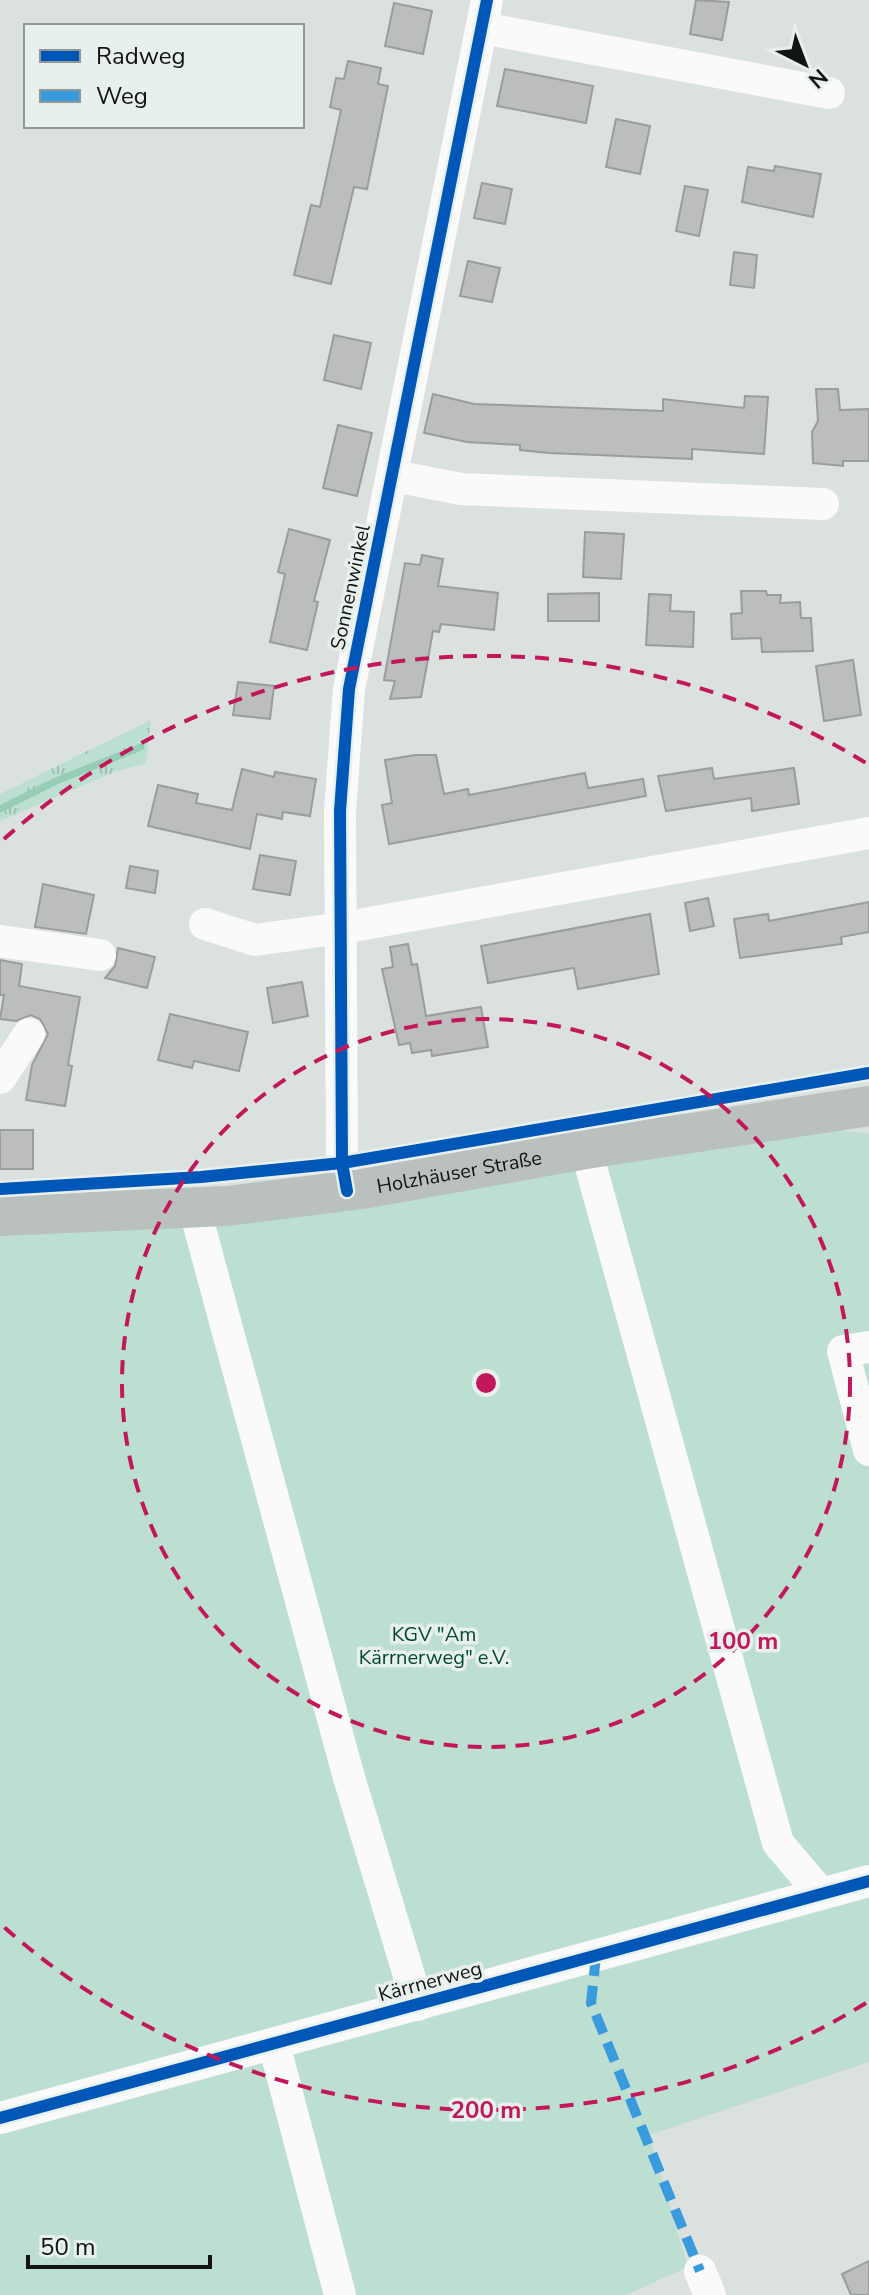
<svg xmlns="http://www.w3.org/2000/svg" width="869" height="2295" font-family="'Nunito Sans',sans-serif">
	<style>
		.grass { fill: url(#grass-tufts) }
		.green { fill: #bddfd1 }
		.lines { fill: none; stroke-linecap: round; stroke-linejoin: round }
		.stream { stroke: #95cdb7; stroke-width: 7 }
		.building { fill: #bbbebc; stroke: #9a9d9b; stroke-width: 2 }
		.minor { stroke: #fafafa; stroke-width: 32 }
		.major { stroke: #b9c0bd; stroke-width: 40 }
		.quiet { stroke: #3a9ade; stroke-width: 10; stroke-dasharray: 20 10; stroke-linecap: butt }
		.cycleway-casing { stroke: #e7f0ec; stroke-width: 17 }
		.cycleway { stroke: #0057b8; stroke-width: 12 }
		.ring { fill: none; stroke: #c2185b; stroke-width: 4; stroke-dasharray: 14 10 }
		.labels { text-anchor: middle; stroke-width: 7; stroke-linejoin: round; paint-order: stroke }
		.street-label { font-size: 20px; fill: #111413; stroke: #e7f0ec }
		.park-label { font-size: 20px; fill: #024734; stroke: #e7f0ec }
		.centre { fill: #c2185b; stroke: #e7f0ec; stroke-width: 4 }
		.ring-label { font-size: 24px; text-anchor: middle; font-weight: bold; fill: #c2185b; stroke: #e7f0ec; stroke-width: 7; stroke-linejoin: round; paint-order: stroke }
	</style>
	<defs>
		<pattern id="grass-tufts" width="24" height="20" patternUnits="userSpaceOnUse" patternTransform="scale(2)"><rect width="24" height="20" fill="#bddfd1"/><path d="M3 7l-1-3M5 7V3M7 7l1-3M15 17l-1-3M17 17v-4M19 17l1-3" fill="none" stroke="#a1beb3"/></pattern>
	</defs>
	<rect width="100%" height="100%" fill="#dbe1de"/>
	<polygon class="grass" points="151,720 146,764 117,771 0,821 0,794"/>
	<polygon class="green" points="815,1127 869,1134 869,2062 649,2135 688,2267 626,2295 0,2295 0,1229"/>
	<g class="lines">
		<polyline class="stream" points="0,809 56,781 141,747"/>
	</g>
	<g class="building">
		<polygon points="696,0 729,2 722,40 690,34"/>
		<polygon points="394,3 432,11 423,54 385,46"/>
		<polygon points="348,61 381,68 378,84 388,86 367,189 354,187 331,284 294,275 311,205 320,207 341,110 330,107 336,78 344,79"/>
		<polygon points="505,69 593,86 586,123 497,106"/>
		<polygon points="616,119 650,126 640,174 606,167"/>
		<polygon points="775,166 821,174 813,217 742,202 748,167 774,171"/>
		<polygon points="482,183 512,189 505,224 474,218"/>
		<polygon points="685,186 708,190 699,236 676,231"/>
		<polygon points="734,252 757,255 754,288 730,285"/>
		<polygon points="468,261 500,268 492,302 460,296"/>
		<polygon points="334,335 371,343 361,389 324,380"/>
		<polygon points="816,389 838,389 840,410 869,409 869,461 843,461 843,466 813,463 812,432 818,421"/>
		<polygon points="433,394 474,404 663,411 663,399 744,408 745,396 768,397 764,454 692,449 692,459 549,453 520,450 520,445 467,442 424,433"/>
		<polygon points="338,425 372,433 357,496 323,488"/>
		<polygon points="289,529 330,540 314,601 318,602 307,650 270,642 285,574 278,572"/>
		<polygon points="585,532 624,534 621,579 583,577"/>
		<polygon points="422,555 443,559 438,586 498,593 494,630 441,624 439,632 433,631 421,697 390,699 395,681 384,680 405,563 420,565"/>
		<polygon points="741,591 766,591 767,595 781,595 780,603 800,602 801,618 811,618 813,651 762,652 761,638 732,639 731,614 742,613"/>
		<polygon points="599,593 599,621 548,621 548,594"/>
		<polygon points="649,594 671,595 670,611 694,612 693,647 646,645"/>
		<polygon points="853,660 861,715 824,721 816,666"/>
		<polygon points="238,682 274,686 270,719 233,715"/>
		<polygon points="415,755 436,755 444,794 468,789 469,795 585,773 588,788 643,779 646,796 389,844 382,805 392,803 385,760"/>
		<polygon points="712,768 714,779 794,768 799,804 752,811 751,798 666,811 658,776"/>
		<polygon points="242,769 274,777 275,772 316,779 310,816 283,812 282,819 257,814 250,849 148,826 158,785 198,794 196,803 232,810"/>
		<polygon points="260,855 296,861 290,895 253,889"/>
		<polygon points="130,866 158,871 155,893 126,888"/>
		<polygon points="43,884 94,895 86,934 35,927"/>
		<polygon points="708,898 714,926 690,931 685,903"/>
		<polygon points="869,902 869,932 841,937 842,944 740,958 734,919 768,914 769,921"/>
		<polygon points="650,914 659,974 578,989 574,968 488,983 481,946"/>
		<polygon points="408,944 412,965 417,964 426,1016 481,1007 488,1047 432,1056 431,1050 412,1053 410,1043 399,1045 382,969 393,967 390,947"/>
		<polygon points="118,948 155,957 147,988 105,978 115,966"/>
		<polygon points="0,960 22,964 19,986 80,997 68,1065 72,1066 65,1106 26,1100 32,1065 48,1034 40,1019 31,1015 16,1021 0,1019 4,995 0,995"/>
		<polygon points="302,982 308,1016 273,1023 267,988"/>
		<polygon points="170,1014 248,1032 239,1071 194,1061 192,1068 158,1060"/>
		<rect x="0" y="1130" width="33" height="39"/>
		<polygon points="869,2261 869,2295 851,2295 842,2274"/>
	</g>
	<g class="lines">
		<g class="minor">
			<polyline points="482,28 829,93"/>
			<polyline points="394,476 461,489 823,504"/>
			<polyline points="205,924 255,940 342,928 869,833"/>
			<polyline points="0,941 100,955"/>
			<polyline points="0,1078 29,1034"/>
			<polyline points="586,1149 778,1843 821,1894"/>
			<polyline points="347,1191 342,1163 340,811 349,689 487,0"/>
			<polyline points="194,1207 348,1774 418,2005"/>
			<polyline points="869,1347 843,1351 869,1450"/>
			<polyline points="274,2044 340,2295"/>
			<polyline points="0,2118 869,1881"/>
			<polyline points="700,2271 710,2295"/>
		</g>
		<path class="major" id="s1" d="M 0,1216 L 227,1206 L 362,1189 L 586,1149 L 869,1106"/>
		<polyline class="quiet" points="596,1956 591,2003 700,2271"/>
		<defs>
			<g id="cycleway">
				<polyline points="0,1189 201,1177 342,1163 869,1073"/>
				<polyline points="347,1191 342,1163 340,811 349,689 487,0"/>
				<polyline points="0,2118 869,1881"/>
			</g>
		</defs>
		<use href="#cycleway" class="cycleway-casing"/>
		<use href="#cycleway" class="cycleway"/>
	</g>
	<g class="ring">
		<circle cx="486" cy="1383" r="364"/>
		<path d="M866 2003A727 727 0 0 1 4 1927M4 839A727 727 0 0 1 866 763"/>
	</g>
	<g class="labels">
		<g class="street-label">
			<text transform="translate(350 587) rotate(-78)" y="7">Sonnenwinkel</text>
			<text dy="7" stroke="none"><textPath href="#s1" startOffset="462">Holzhäuser Straße</textPath></text>
			<text transform="translate(430 1981) rotate(-15)" y="7">Kärrnerweg</text>
		</g>
		<g class="park-label">
			<text x="434" y="1641">KGV "Am<tspan x="434" dy="23">Kärrnerweg" e.V.</tspan></text>
		</g>
	</g>
	<circle cx="486" cy="1383" r="12" class="centre"/>
	<g class="ring-label">
		<text x="743" y="1649">100 m</text>
		<text x="486" y="2118">200 m</text>
	</g>
	<rect x="24" y="24" width="280" height="104" fill="#e7f0ec" stroke="#919895" stroke-width="2"/>
	<rect x="40" y="50" width="40" height="12" fill="#0057b8" stroke="#919895" stroke-width="2"/>
	<text x="96" y="64" font-size="24" fill="#111413">Radweg</text>
	<rect x="40" y="90" width="40" height="12" fill="#3a9ade" stroke="#919895" stroke-width="2"/>
	<text x="96" y="104" font-size="24" fill="#111413">Weg</text>
	<g transform="translate(805 64) rotate(138)" stroke="#e7f0ec" stroke-width="6" paint-order="stroke">
	<path d="M0-6L14 30L0 20L-14 30Z" fill="#111413"/>
	<text y="-12" font-size="22" font-weight="bold" text-anchor="middle" fill="#111413">N</text>
	</g>
	<path d="M28 2255v12h182v-12" fill="none" stroke="#111413" stroke-width="4"/>
	<text x="40" y="2255" font-size="24" fill="#111413" stroke="#e7f0ec" stroke-width="6" paint-order="stroke">50 m</text>
</svg>
